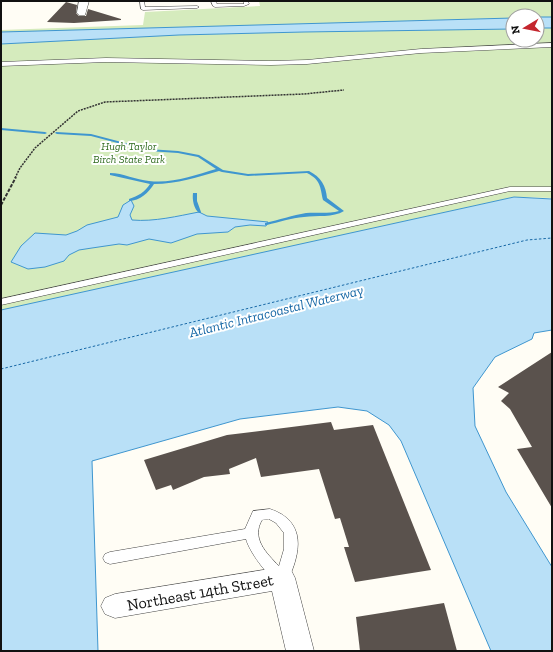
<svg xmlns="http://www.w3.org/2000/svg" width="553" height="652" font-family="'Zilla Slab',serif">
	<style>
		.green { fill: #d5ebbd; fill-rule: evenodd }
		.water { fill: #b9e0f7; stroke: #3f96cf }
		.lines { fill: none; stroke-linecap: round; stroke-linejoin: round }
		.stream { fill: #3f96cf; fill-rule: evenodd }
		.ferry { stroke: #1768a6; stroke-width: 1; stroke-dasharray: 2.5 2; stroke-linecap: butt }
		.building { fill: #5a524d }
		.service-casing { stroke: #444; stroke-width: 1 }
		.minor-casing { stroke: #444; stroke-width: 1 }
		.path-far1 { stroke: #333; stroke-width: 1.5; stroke-dasharray: 2 1; stroke-linecap: butt }
		.path { stroke: #333; stroke-width: 2; stroke-dasharray: 3.5 1.5; stroke-linecap: butt }
		.service { fill: #fff; fill-rule: evenodd }
		.minor { fill: #fff; fill-rule: evenodd }
		.labels { text-anchor: middle; stroke-width: 4; stroke-linejoin: round; paint-order: stroke }
		.far-park-label { font-size: 11px; font-style: italic; fill: #2f6b1f; stroke: #fff }
		.water-label { font-size: 14px; font-style: italic; fill: #1768a6; stroke: #fff }
		.near-street-label { font-size: 16px; fill: #111; stroke: #fff }
	</style>
	<rect width="100%" height="100%" fill="#fffdf5"/>
	<path class="green" d="M 259,1 L 552,1 L 552,198 L 514,197 L 1,311 L 1,30 L 143,25 L 145,12 L 260,6 ZM 513,16 L 537,16 L 537,40 L 513,40 Z"/>
	<g class="water">
		<rect x="537" y="17" width="15" height="11"/>
		<polygon points="513,18 513,29 304,32 179,35 1,44 1,32"/>
		<polygon points="514,197 552,199 552,330 534,333 532,339 495,357 473,388 475,426 506,492 552,567 552,651 491,651 401,441 389,425 367,411 338,407 240,419 92,461 98,651 1,651 1,310"/>
		<path d="M 131,200 L 134,206 L 130,215 L 132,220 C 154,222 178,216 199,212 L 207,216 L 268,222 L 266,226 L 250,225 L 235,227 L 228,232 L 197,234 L 171,243 L 149,239 L 127,245 L 119,244 L 92,248 L 79,250 L 69,255 L 64,261 L 45,267 L 28,269 L 11,262 L 21,246 L 35,233 L 66,235 L 77,231 L 87,225 L 118,217 L 123,205 Z"/>
	</g>
	<g class="lines">
		<g class="stream">
			<polygon points="1,128 45,132 47,133 45,134 1,130"/>
			<path d="M 56,132 L 91,134 L 148,149 L 178,151 L 199,155 L 223,170 L 248,174 L 309,171 C 321,177 326,186 327,198 L 344,211 C 333,218 317,215 304,217 C 291,218 279,222 267,225 L 265,225 L 265,223 C 279,220 293,215 306,213 C 317,212 328,214 339,211 L 323,200 C 320,187 321,180 307,173 L 248,176 L 222,172 L 219,171 C 198,177 177,184 154,184 C 149,192 140,201 129,201 L 129,199 C 138,196 145,192 150,184 L 110,175 L 110,173 C 123,173 136,180 149,181 C 172,184 195,175 216,169 L 198,157 L 178,153 L 148,151 L 91,136 L 57,134 L 55,133 Z"/>
			<path d="M 193,193 L 197,193 L 197,201 L 201,212 L 201,213 L 199,213 C 194,209 192,200 193,193 Z"/>
		</g>
		<polyline class="ferry" points="1,369 527,240 552,238"/>
	</g>
	<g class="building">
		<polygon points="66,2 77,5 76,13 79,16 86,16 88,9 121,19 121,20 74,23 47,22"/>
		<polygon points="552,352 552,508 517,449 532,447 510,409 501,401 509,393 498,387"/>
		<polygon points="331,422 334,430 373,425 431,570 355,582 344,547 349,547 340,518 335,519 319,469 261,477 256,458 229,469 230,474 204,477 173,490 171,485 156,490 144,460 227,435"/>
		<polygon points="444,603 457,651 360,651 356,617"/>
	</g>
	<g class="lines">
		<defs>
			<g id="service">
				<polygon points="140,1 144,1 145,7 197,6 199,7 197,8 143,10 141,9"/>
				<polygon points="211,1 215,1 217,4 244,4 244,1 248,1 249,4 244,6 215,7 213,6"/>
				<polygon points="552,43 552,47 421,53 307,64 271,65 106,62 1,66 1,62 106,58 271,61 307,60 421,49"/>
				<polygon points="510,187 552,187 552,191 510,191 1,305 1,299"/>
				<path d="M 270,509 C 307,521 301,553 287,582 C 284,583 281,584 278,582 C 267,576 249,551 246,539 L 110,564 L 105,562 L 103,558 L 105,554 L 110,552 L 245,529 L 253,511 ZM 269,519 L 276,523 L 284,533 L 284,549 L 279,566 C 266,553 251,538 262,520 Z"/>
			</g>
			<g id="minor">
				<polygon points="79,1 89,1 85,15 79,15 77,13"/>
				<polygon points="282,567 291,570 295,578 314,651 286,651 272,591 115,618 105,614 101,606 105,598 115,594"/>
			</g>
		</defs>
		<use href="#service" class="service-casing"/>
		<use href="#minor" class="minor-casing"/>
		<polyline class="path-far1" points="15,178 20,168 35,148 78,111 105,102 304,94 344,90"/>
		<polyline class="path" points="1,205 16,177"/>
		<use href="#service" class="service"/>
		<use href="#minor" class="minor"/>
	</g>
	<g class="labels">
		<g class="far-park-label">
			<text x="129" y="150">Hugh Taylor<tspan x="129" dy="13">Birch State Park</tspan></text>
		</g>
		<g class="water-label">
			<text transform="translate(276 311) rotate(-14)" y="5">Atlantic Intracoastal Waterway</text>
		</g>
		<g class="near-street-label">
			<text transform="translate(200 592) rotate(-10)" y="6">Northeast 14th Street</text>
		</g>
	</g>
	<rect width="553" height="652" fill="none" stroke="#111111" stroke-width="4"/>
	<g transform="translate(525 28) rotate(260)"><circle r="19" fill="#ffffff" stroke="#a0a0a0"/>
	<path d="M0-3L7 15L0 10L-7 15Z" fill="#c4262e"/>
	<text y="-6" font-size="11" font-weight="bold" text-anchor="middle" fill="#111111">N</text>
	</g>
</svg>
